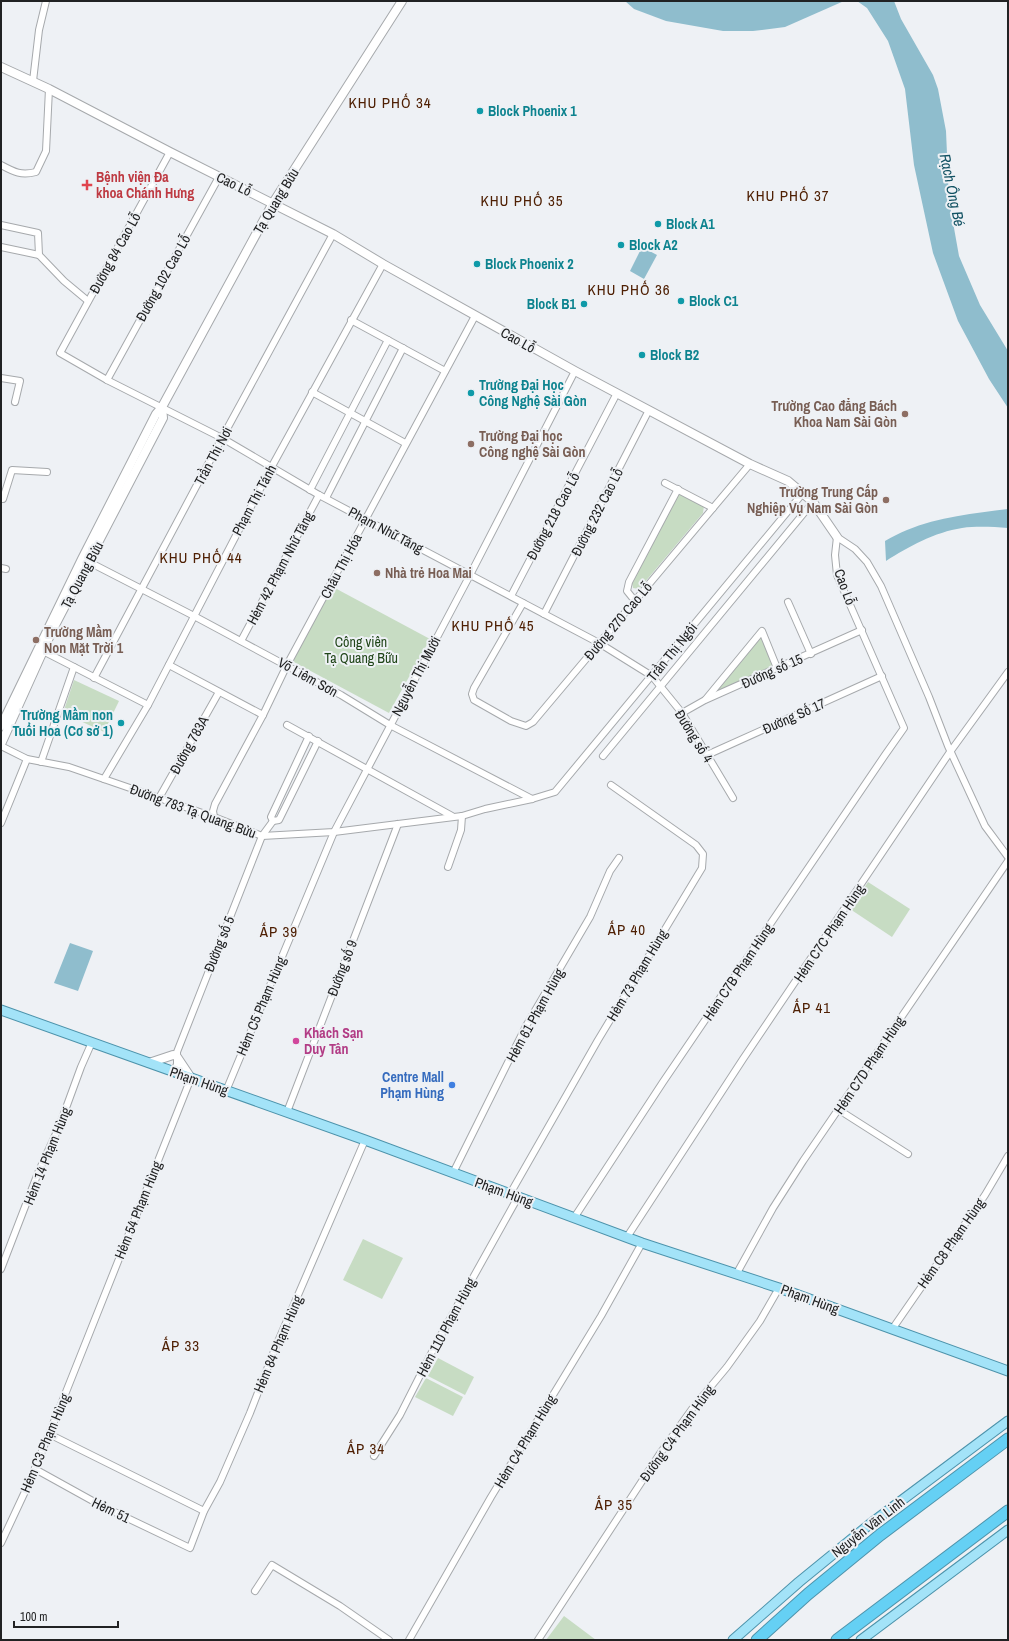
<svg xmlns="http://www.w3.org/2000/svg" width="1009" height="1641" font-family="'Archivo Narrow',sans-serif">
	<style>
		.green { fill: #c7dcc3 }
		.water { fill: #8fbdcd }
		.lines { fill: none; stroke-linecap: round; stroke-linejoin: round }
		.street-casing { stroke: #a6a9ac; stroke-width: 8 }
		.secondary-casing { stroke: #a6a9ac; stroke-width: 10 }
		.primary-casing { stroke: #4d93ab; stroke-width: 11 }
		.highway-casing { stroke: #4d93ab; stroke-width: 13 }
		.street { stroke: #fff; stroke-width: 6 }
		.secondary { stroke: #fff; stroke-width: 8 }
		.primary { stroke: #a3e3f8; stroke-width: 9 }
		.highway { stroke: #65d0f4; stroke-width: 11 }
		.culture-dot { fill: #0f9aa8; stroke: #eef1f5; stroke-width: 1.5 }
		.health-dot { fill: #e0444e; stroke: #eef1f5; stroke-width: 1.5 }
		.education-dot { fill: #8d6e63; stroke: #eef1f5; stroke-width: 1.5 }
		.hotel-dot { fill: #d1479c; stroke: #eef1f5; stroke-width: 1.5 }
		.shop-dot { fill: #3f7fe0; stroke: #eef1f5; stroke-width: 1.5 }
		.labels { text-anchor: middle; stroke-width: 4; stroke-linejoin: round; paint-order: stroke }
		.culture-label { font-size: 14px; font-weight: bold; fill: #0d838f; stroke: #eef1f5; text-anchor: start }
		.health-label { font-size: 14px; font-weight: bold; fill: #be3a42; stroke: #eef1f5; text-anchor: start }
		.street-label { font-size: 14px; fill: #212223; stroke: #eef1f5 }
		.education-label { font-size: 14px; font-weight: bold; fill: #785e54; stroke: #eef1f5; text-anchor: start }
		.park-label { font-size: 14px; fill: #204518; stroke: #eef1f5 }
		.hotel-label { font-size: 14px; font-weight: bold; fill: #b23c85; stroke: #eef1f5; text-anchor: start }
		.shop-label { font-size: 14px; font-weight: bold; fill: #366cbe; stroke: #eef1f5; text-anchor: end }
		.neighbourhood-label { font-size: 15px; letter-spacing: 1px; fill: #4f2004; stroke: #eef1f5 }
		.water-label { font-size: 15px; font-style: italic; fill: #125263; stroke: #eef1f5 }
	</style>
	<rect width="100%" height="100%" fill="#eef1f5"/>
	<g class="green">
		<polygon points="679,492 704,506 703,513 639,589 633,588 632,583"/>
		<polygon points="333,587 430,639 389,713 292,661"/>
		<polygon points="761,633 774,666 718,691 715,690"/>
		<polygon points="74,680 119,701 104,732 63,713"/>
		<polygon points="868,882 910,909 892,937 850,909"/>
		<polygon points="363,1239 403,1258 382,1299 343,1280"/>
		<polygon points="438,1358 474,1377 465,1395 428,1376"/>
		<polygon points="426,1378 463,1397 453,1416 415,1397"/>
		<polygon points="564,1616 596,1640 546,1640"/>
	</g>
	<g class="water">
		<polygon points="625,1 844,1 785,27 753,31 723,31 666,21 634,9"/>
		<polygon points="847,1 894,1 901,19 933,75 938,89 946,131 949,200 959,256 980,305 1008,351 1008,408 989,379 958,321 933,253 914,165 905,89 888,41 867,8 857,1"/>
		<polygon points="642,247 657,255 644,279 630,271"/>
		<path d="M 1008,509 L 1008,528 C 993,527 977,526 962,528 C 935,532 908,547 886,561 L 885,541 C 892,537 899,533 907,530 C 938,517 975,513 1008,509 Z"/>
		<polygon points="70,943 93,951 78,991 54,983"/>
	</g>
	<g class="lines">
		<defs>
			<g id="street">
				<polyline points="33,81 39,30 46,1"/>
				<polyline points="170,152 60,353 107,380 222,438 319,495 599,643 652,676 682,713 733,798"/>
				<path d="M 1,165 C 14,172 21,176 36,172 L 46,151 L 49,89"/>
				<polyline points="1,225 38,233 39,255 64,281 88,301"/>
				<polyline points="1,247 39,255"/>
				<polyline points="351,320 445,371"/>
				<polyline points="1,378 20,381 15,402"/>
				<polyline points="107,380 219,177"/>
				<polyline points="312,392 405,443"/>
				<polyline points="665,483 713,508"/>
				<polyline points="310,490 388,340"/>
				<polyline points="326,498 403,348"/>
				<polyline points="1,499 3,499 12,470 47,472"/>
				<polyline points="85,560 194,616 341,695 390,725 532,799"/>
				<polyline points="1,568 6,569"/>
				<polyline points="511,596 617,393"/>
				<polyline points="635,601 627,591 629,582 678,489"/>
				<polyline points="788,602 811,654"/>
				<polyline points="523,603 474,688 472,694 474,700 511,721 526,726 533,722 750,464"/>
				<polyline points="544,614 649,410"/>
				<polyline points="241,641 319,495"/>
				<polyline points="39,649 148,705"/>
				<polyline points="169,665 263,715"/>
				<polyline points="94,678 222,438 333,234"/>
				<polyline points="706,699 762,631 777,668"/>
				<polyline points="682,713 705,700 862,630"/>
				<polyline points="287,725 452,816"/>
				<polyline points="1,746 27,759 69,767 214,817 262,836 334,832 462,816 485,809 532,799 555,792 803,493"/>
				<polyline points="707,755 882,676"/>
				<polyline points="603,756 813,502"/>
				<polyline points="41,762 74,667"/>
				<polyline points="104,779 148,705 271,468 383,264"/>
				<polyline points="159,798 219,692"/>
				<polyline points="214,817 213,811 215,804 263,715 287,665 475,316"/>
				<polyline points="273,821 279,820 318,741"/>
				<polyline points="273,821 271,817 309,736"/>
				<polyline points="1,823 27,759"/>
				<polyline points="448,867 461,830 462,816"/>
				<polyline points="174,1072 177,1064 177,1052 262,836 273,821"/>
				<polyline points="226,1091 334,832 470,575 575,371"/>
				<polyline points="839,1110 908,1154"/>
				<polyline points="287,1112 398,824"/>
				<polyline points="453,1173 526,1026 590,917 610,871 619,858"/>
				<polyline points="510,1194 598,1040 702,868 703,854 696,845 611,785"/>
				<polyline points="574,1218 663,1082 885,755 904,728 837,575 835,555 837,537 855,549 867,562 881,586 929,697 948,746 985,826 1008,857"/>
				<polyline points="627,1237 743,1059 950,752 1008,672"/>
				<polyline points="1,1269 38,1173 59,1127 81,1067 92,1042"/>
				<polyline points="737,1273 773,1208 803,1161 1008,861"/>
				<polyline points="893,1328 985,1195 1008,1156"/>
				<polyline points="49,1434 204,1511"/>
				<polyline points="374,1456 400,1415 436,1344 518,1197"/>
				<polyline points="35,1469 100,1505 190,1548 204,1511 220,1482 250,1413 276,1346 365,1140"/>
				<polyline points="1,1543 29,1483 64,1397 191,1078"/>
				<polyline points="255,1591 272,1565 340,1606 389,1640"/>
				<polyline points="409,1640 491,1497 601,1316 642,1243"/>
				<polyline points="538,1640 661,1452 692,1409 727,1367 760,1321 779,1288"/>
			</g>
			<g id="secondary">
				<polyline points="1,67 49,89 170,152 333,234 383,264 575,371 750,464 788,481 813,502 837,537"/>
				<polyline points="1,726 82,559 156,414 162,407 273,203 402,1"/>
				<polyline points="1,744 52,631 163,418 162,407"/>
				<polyline points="177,1057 191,1078"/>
				<polyline points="149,1063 173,1055"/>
			</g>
			<g id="primary">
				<polyline points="1,1010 365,1140 642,1243 779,1288 1008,1371"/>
				<polyline points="733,1640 799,1582 870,1524 1008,1421"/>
				<polyline points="861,1640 1008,1530"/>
			</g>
			<g id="highway">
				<polyline points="757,1640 808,1594 880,1535 1008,1439"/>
				<polyline points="837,1640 1008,1511"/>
			</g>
		</defs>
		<use href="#street" class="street-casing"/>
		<use href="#secondary" class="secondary-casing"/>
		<use href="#primary" class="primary-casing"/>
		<use href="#highway" class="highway-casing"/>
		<use href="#street" class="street"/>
		<use href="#secondary" class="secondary"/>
		<use href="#primary" class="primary"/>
		<use href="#highway" class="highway"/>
	</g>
	<g class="culture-dot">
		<circle cx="480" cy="111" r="4"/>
		<circle cx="658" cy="224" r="4"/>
		<circle cx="621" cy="245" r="4"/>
		<circle cx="477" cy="264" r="4"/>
		<circle cx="681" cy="301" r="4"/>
		<circle cx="584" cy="304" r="4"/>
		<circle cx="642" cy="355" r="4"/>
		<circle cx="471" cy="393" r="4"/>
		<circle cx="121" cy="723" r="4"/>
	</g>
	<path class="health-dot" d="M85 179h4v4h4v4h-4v4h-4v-4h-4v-4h4z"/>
	<g class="education-dot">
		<circle cx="905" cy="414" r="4"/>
		<circle cx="471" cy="444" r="4"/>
		<circle cx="886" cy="500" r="4"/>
		<circle cx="377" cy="573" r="4"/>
		<circle cx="36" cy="640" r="4"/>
	</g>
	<circle class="hotel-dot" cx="296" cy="1041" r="4"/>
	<circle class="shop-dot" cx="452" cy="1085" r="4"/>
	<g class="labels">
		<g class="culture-label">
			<text x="488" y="116">Block Phoenix 1</text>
			<text x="666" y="229">Block A1</text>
			<text x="629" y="250">Block A2</text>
			<text x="485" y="269">Block Phoenix 2</text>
			<text x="689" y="306">Block C1</text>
			<text x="576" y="309" text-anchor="end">Block B1</text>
			<text x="650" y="360">Block B2</text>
			<text x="479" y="390">Trường Đại Học<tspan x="479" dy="16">Công Nghệ Sài Gòn</tspan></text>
			<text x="113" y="720" text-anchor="end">Trường Mầm non<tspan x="113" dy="16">Tuổi Hoa (Cơ sở 1)</tspan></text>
		</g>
		<g class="health-label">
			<text x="96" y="182">Bệnh viện Đa<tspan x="96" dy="16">khoa Chánh Hưng</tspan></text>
		</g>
		<g class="street-label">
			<text transform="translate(234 184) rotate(26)" y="5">Cao Lỗ</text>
			<text transform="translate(276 201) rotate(-59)" y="5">Tạ Quang Bửu</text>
			<text transform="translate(115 253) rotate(-61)" y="5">Đường 84 Cao Lỗ</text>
			<text transform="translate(163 278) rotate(-61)" y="5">Đường 102 Cao Lỗ</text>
			<text transform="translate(518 340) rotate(29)" y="5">Cao Lỗ</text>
			<text transform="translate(213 456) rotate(-62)" y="5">Trần Thị Nơi</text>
			<text transform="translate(254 500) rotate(-62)" y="5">Phạm Thị Tánh</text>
			<text transform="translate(597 512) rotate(-63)" y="5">Đường 232 Cao Lỗ</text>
			<text transform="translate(553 516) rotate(-62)" y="5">Đường 218 Cao Lỗ</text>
			<text transform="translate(386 530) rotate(28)" y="5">Phạm Nhữ Tăng</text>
			<text transform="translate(341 566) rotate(-62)" y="5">Châu Thị Hóa</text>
			<text transform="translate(280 568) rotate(-62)" y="5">Hẻm 42 Phạm Nhữ Tăng</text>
			<text transform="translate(82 575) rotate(-62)" y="5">Tạ Quang Bửu</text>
			<text transform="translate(845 587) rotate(70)" y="5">Cao Lỗ</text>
			<text transform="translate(618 621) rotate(-50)" y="5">Đường 270 Cao Lỗ</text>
			<text transform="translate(672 652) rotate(-51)" y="5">Trần Thị Ngôi</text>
			<text transform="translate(772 671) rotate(-24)" y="5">Đường số 15</text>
			<text transform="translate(416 676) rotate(-62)" y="5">Nguyễn Thị Mười</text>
			<text transform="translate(308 677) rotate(29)" y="5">Võ Liêm Sơn</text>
			<text transform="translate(794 716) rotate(-24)" y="5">Đường Số 17</text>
			<text transform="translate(694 736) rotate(58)" y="5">Đường số 4</text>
			<text transform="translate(189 745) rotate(-61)" y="5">Đường 783A</text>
			<text transform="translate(193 811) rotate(20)" y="5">Đường 783 Tạ Quang Bửu</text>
			<text transform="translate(829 933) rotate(-56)" y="5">Hẻm C7C Phạm Hùng</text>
			<text transform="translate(219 944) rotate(-68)" y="5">Đường số 5</text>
			<text transform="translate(342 968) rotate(-69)" y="5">Đường số 9</text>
			<text transform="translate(738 972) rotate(-56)" y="5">Hẻm C7B Phạm Hùng</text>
			<text transform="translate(637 975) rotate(-59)" y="5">Hẻm 73 Phạm Hùng</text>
			<text transform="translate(261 1006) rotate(-67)" y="5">Hẻm C5 Phạm Hùng</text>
			<text transform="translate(535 1015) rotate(-61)" y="5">Hẻm 61 Phạm Hùng</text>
			<text transform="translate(869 1065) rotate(-56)" y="5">Hẻm C7D Phạm Hùng</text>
			<text transform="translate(199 1081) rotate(19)" y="5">Phạm Hùng</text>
			<text transform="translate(47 1156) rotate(-68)" y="5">Hẻm 14 Phạm Hùng</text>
			<text transform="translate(504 1192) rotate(20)" y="5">Phạm Hùng</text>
			<text transform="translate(138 1210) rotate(-68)" y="5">Hẻm 54 Phạm Hùng</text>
			<text transform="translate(951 1243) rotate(-55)" y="5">Hẻm C8 Phạm Hùng</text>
			<text transform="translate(810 1299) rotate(20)" y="5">Phạm Hùng</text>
			<text transform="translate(446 1327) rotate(-62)" y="5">Hẻm 110 Phạm Hùng</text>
			<text transform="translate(278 1344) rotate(-67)" y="5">Hẻm 84 Phạm Hùng</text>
			<text transform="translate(677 1433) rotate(-54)" y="5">Đường C4 Phạm Hủng</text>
			<text transform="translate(525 1441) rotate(-59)" y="5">Hẻm C4 Phạm Hùng</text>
			<text transform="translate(45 1443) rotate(-67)" y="5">Hẻm C3 Phạm Hùng</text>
			<text transform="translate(111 1510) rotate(26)" y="5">Hẻm 51</text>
			<text transform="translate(868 1527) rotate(-38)" y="5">Nguyễn Văn Linh</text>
		</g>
		<g class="education-label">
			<text x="897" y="411" text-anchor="end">Trường Cao đẳng Bách<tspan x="897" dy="16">Khoa Nam Sài Gòn</tspan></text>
			<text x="479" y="441">Trường Đại học<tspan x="479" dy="16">Công nghệ Sài Gòn</tspan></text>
			<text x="878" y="497" text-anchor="end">Trường Trung Cấp<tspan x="878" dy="16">Nghiệp Vụ Nam Sài Gòn</tspan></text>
			<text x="385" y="578">Nhà trẻ Hoa Mai</text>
			<text x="44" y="637">Trường Mầm<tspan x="44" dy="16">Non Mặt Trời 1</tspan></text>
		</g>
		<g class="park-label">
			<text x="361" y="647">Công viên<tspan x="361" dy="16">Tạ Quang Bữu</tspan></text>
		</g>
		<g class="hotel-label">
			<text x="304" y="1038">Khách Sạn<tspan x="304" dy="16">Duy Tân</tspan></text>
		</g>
		<g class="shop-label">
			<text x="444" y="1082">Centre Mall<tspan x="444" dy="16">Phạm Hùng</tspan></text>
		</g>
		<g class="neighbourhood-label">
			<text x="390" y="108">KHU PHỐ 34</text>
			<text x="788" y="201">KHU PHỐ 37</text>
			<text x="522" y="206">KHU PHỐ 35</text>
			<text x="629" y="295">KHU PHỐ 36</text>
			<text x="201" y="563">KHU PHỐ 44</text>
			<text x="493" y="631">KHU PHỐ 45</text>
			<text x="627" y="935">ẤP 40</text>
			<text x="279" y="937">ẤP 39</text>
			<text x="812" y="1013">ẤP 41</text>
			<text x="181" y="1351">ẤP 33</text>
			<text x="366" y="1454">ẤP 34</text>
			<text x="614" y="1510">ẤP 35</text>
		</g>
		<g class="water-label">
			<text transform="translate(952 190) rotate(78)" y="5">Rạch Ông Bé</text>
		</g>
	</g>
	<rect width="1009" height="1641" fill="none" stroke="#212223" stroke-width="4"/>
	<path d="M14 1621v6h104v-6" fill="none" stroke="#212223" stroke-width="2"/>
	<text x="20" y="1621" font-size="12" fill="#212223" stroke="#eef1f5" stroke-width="3" paint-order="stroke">100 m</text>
</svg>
